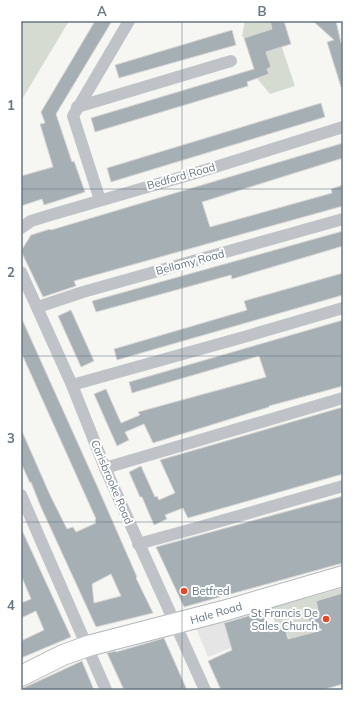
<svg xmlns="http://www.w3.org/2000/svg" width="364" height="711" font-family="Mulish,sans-serif">
	<style>
		.built { fill: #e4e5e4 }
		.green { fill: #d6dbd2 }
		.building { fill: #a6afb4; stroke: #d8d7d5; fill-rule: evenodd }
		.lines { fill: none; stroke-linecap: round; stroke-linejoin: round }
		.primary-casing { stroke: #b2b7bb; stroke-width: 22 }
		.minor { stroke: #bfc3c7; stroke-width: 12 }
		.primary { stroke: #fff; stroke-width: 20 }
		.grid { fill: none; stroke: #657784; stroke-width: 1; stroke-opacity: 0.55 }
		.poi-dot { fill: #e64823; stroke: #fff; stroke-width: 1.5 }
		.labels { text-anchor: middle; stroke-width: 4; stroke-linejoin: round; paint-order: stroke }
		.street-label { font-size: 11px; fill: #657784; stroke: #fff }
		.poi-label { font-size: 11px; fill: #657784; stroke: #fff; text-anchor: start }
		.neatline { fill: none; stroke: #657784; stroke-width: 1.5 }
		.grid-label { font-size: 13px; text-anchor: middle; font-weight: bold; fill: #657784 }
	</style>
	<rect width="100%" height="100%" fill="#f6f6f3"/>
	<polygon class="built" points="223,621 231,648 208,657 196,628"/>
	<g class="green">
		<polygon points="21,21 69,21 21,101"/>
		<polygon points="245,21 270,21 271,25 274,24 295,86 270,94 254,75 261,72 263,76 269,74 267,69 271,67 257,34 244,38 242,36"/>
		<polygon points="343,588 343,593 316,601 318,609 311,611 308,617 309,621 314,625 316,632 289,639 285,628 277,630 271,608"/>
	</g>
	<g class="building">
		<polygon points="95,21 112,21 56,114 72,162 74,161 85,192 44,205 42,199 21,206 21,176 53,167 40,124 45,123 41,112"/>
		<polygon points="270,21 284,21 291,44 266,52 271,67 267,69 269,74 247,82 248,86 95,132 91,118 254,69 244,38 272,29"/>
		<polygon points="313,21 336,21 341,43 343,42 343,87 341,87 327,42 334,40"/>
		<polygon points="232,30 236,45 119,78 115,65"/>
		<polygon points="321,103 325,117 111,182 107,168"/>
		<polygon points="343,143 343,158 202,202 210,227 332,193 331,189 343,185 343,206 74,281 76,286 43,297 21,251 31,235 50,229 51,230"/>
		<polygon points="343,231 343,246 232,279 231,275 96,312 92,301"/>
		<polygon points="343,273 343,295 117,360 114,349 247,310 244,301"/>
		<polygon points="71,310 94,361 81,367 58,316"/>
		<path d="M 21,317 L 98,488 L 137,577 L 136,578 L 153,613 L 96,627 L 40,505 L 31,482 L 30,483 L 21,463 L 21,429 L 50,495 L 67,529 L 73,527 L 76,532 L 96,523 L 95,520 L 96,519 L 21,352 ZM 111,574 L 121,596 L 94,603 L 92,584 Z"/>
		<polygon points="343,320 343,386 269,406 269,407 153,443 144,424 125,432 129,440 117,446 94,394 106,389 121,423 140,415 138,412 266,377 259,356 132,393 129,382"/>
		<polygon points="343,407 343,474 188,518 183,508 165,515 167,519 154,525 142,497 140,497 129,472 141,466 155,497 157,496 159,500 175,493 160,460"/>
		<polygon points="343,496 343,563 184,607 156,547"/>
		<polygon points="21,528 71,637 21,658 21,641 44,630 36,611 21,618 21,603 31,599 21,575"/>
		<polygon points="343,593 343,684 322,690 221,690 208,661 232,650 224,623 265,611 270,632 285,628 288,639 322,630 309,621 308,617 311,611 318,609 316,601"/>
		<polygon points="164,638 187,690 124,690 107,653 116,651 116,652"/>
		<polygon points="82,661 94,690 21,690 21,689"/>
	</g>
	<g class="lines">
		<defs>
			<polyline id="primary" points="21,676 63,655 88,646 223,611 343,576"/>
		</defs>
		<use href="#primary" class="primary-casing"/>
		<g class="minor">
			<polyline points="77,107 231,61"/>
			<polyline points="100,200 73,116 129,21"/>
			<polyline points="21,228 31,221 47,216 199,172 343,127"/>
			<polyline points="21,272 72,385 105,468 205,690"/>
			<polyline points="38,307 83,292 343,219"/>
			<polyline points="72,385 251,335 343,308"/>
			<polyline points="105,468 343,398"/>
			<polyline points="21,495 106,690"/>
			<polyline points="138,544 200,527 343,486"/>
		</g>
		<use href="#primary" class="primary"/>
	</g>
	<path class="grid" d="M 182,21 L 182,690M 21,189 L 343,189M 21,356 L 343,356M 21,522 L 343,522"/>
	<g class="poi-dot">
		<circle cx="184" cy="591" r="4"/>
		<circle cx="326" cy="619" r="4"/>
	</g>
	<g class="labels">
		<g class="street-label">
			<text transform="translate(181 176) rotate(-16)" y="4">Bedford Road</text>
			<text transform="translate(190 262) rotate(-15)" y="4">Bellamy Road</text>
			<text transform="translate(112 482) rotate(67)" y="4">Carisbrooke Road</text>
			<text transform="translate(216 613) rotate(-16)" y="4">Hale Road</text>
		</g>
		<g class="poi-label">
			<text x="192" y="595">Betfred</text>
			<text x="318" y="617" text-anchor="end">St Francis De<tspan x="318" dy="13">Sales Church</tspan></text>
		</g>
	</g>
	<rect width="364" height="711" fill="none" stroke="#ffffff" stroke-width="44"/>
	<rect x="22" y="22" width="320" height="667" class="neatline"/>
	<g class="grid-label">
		<text x="102" y="16">A</text>
		<text x="262" y="16">B</text>
		<text x="11" y="110">1</text>
		<text x="11" y="277">2</text>
		<text x="11" y="443">3</text>
		<text x="11" y="610">4</text>
	</g>
</svg>
